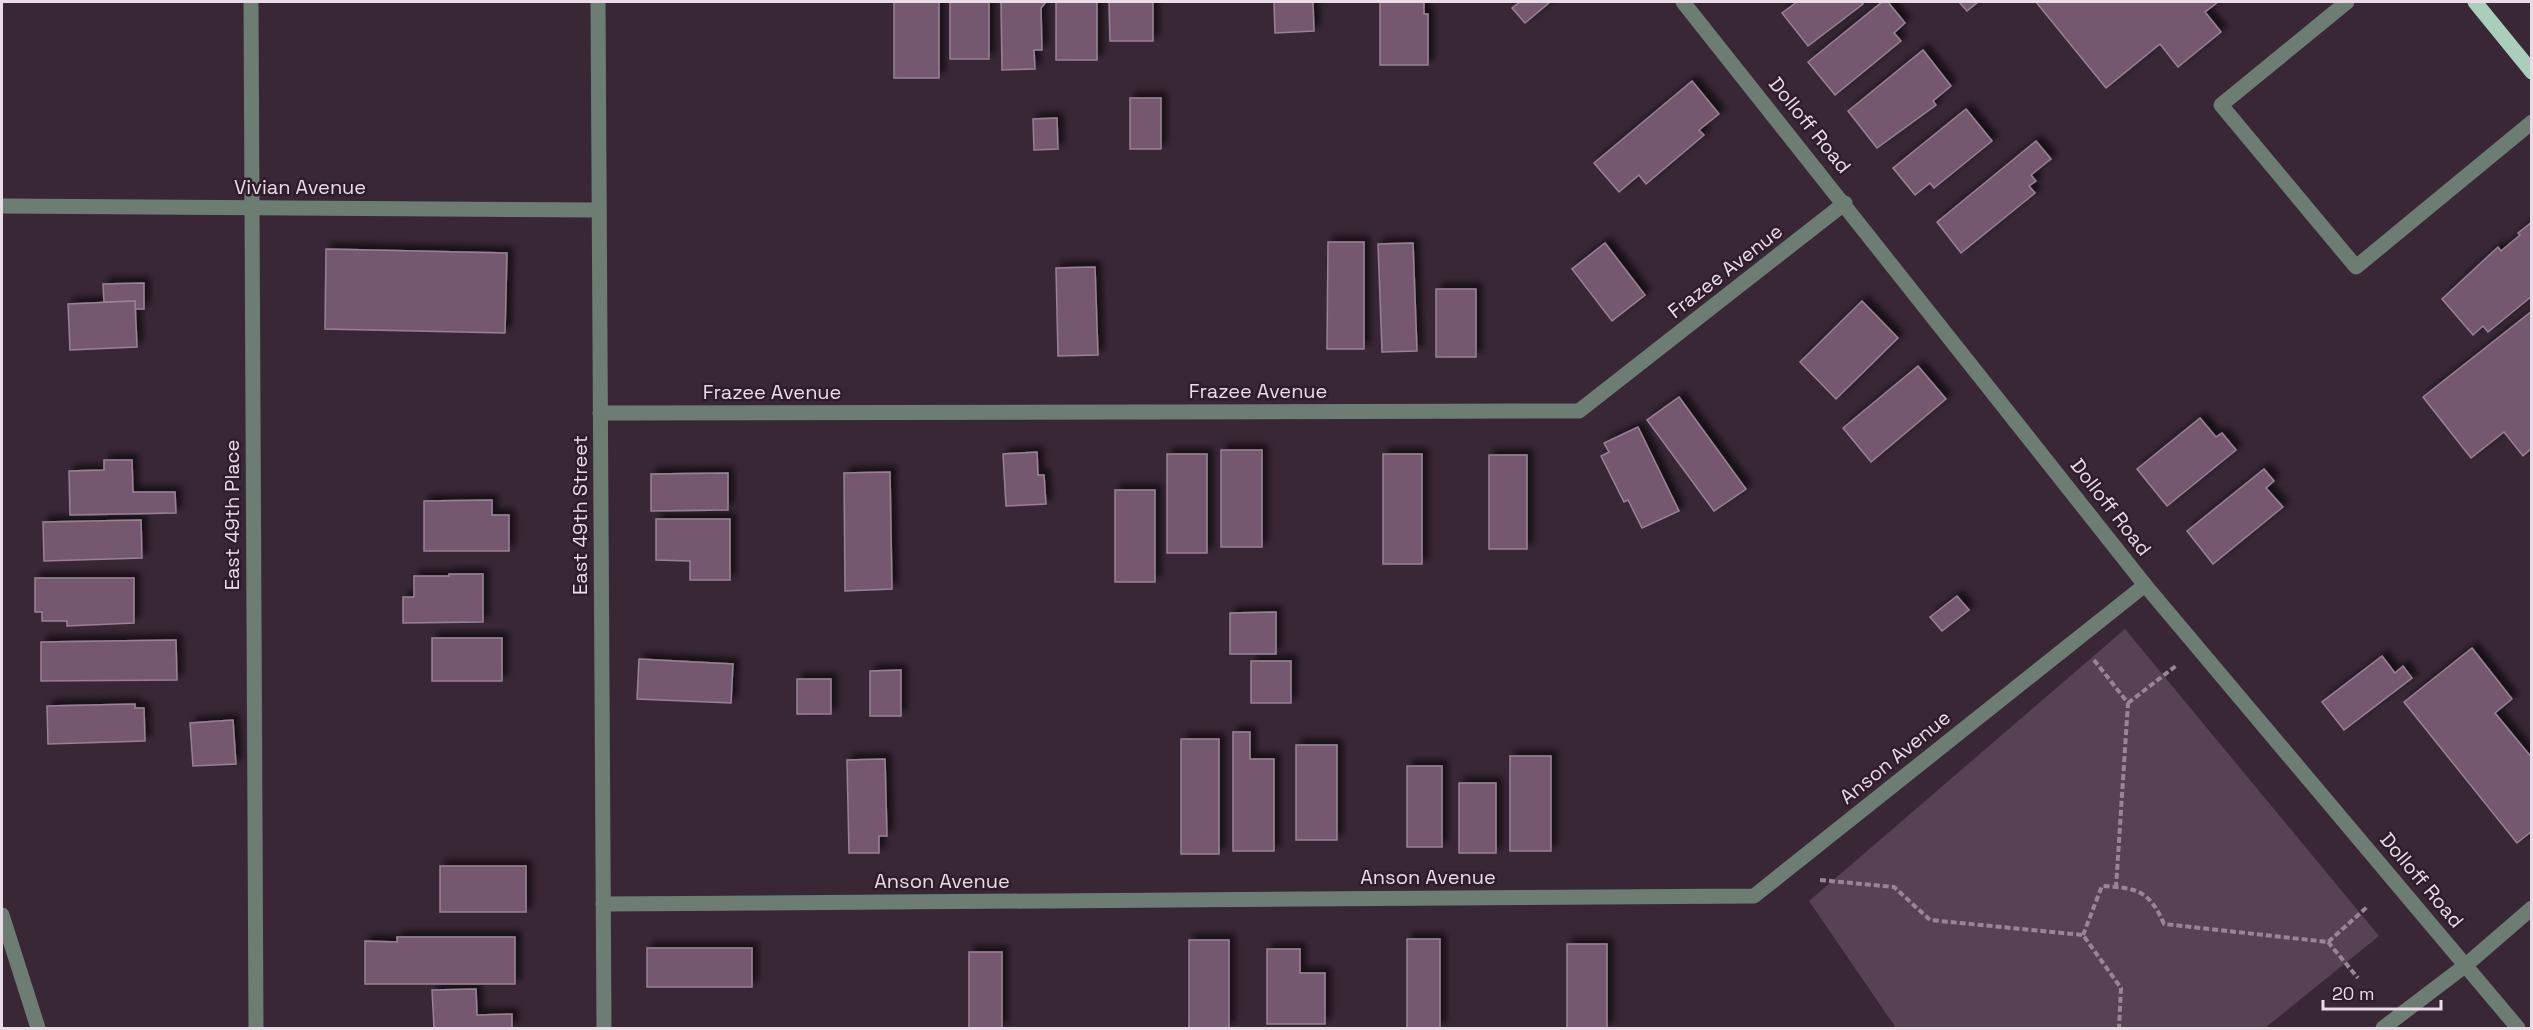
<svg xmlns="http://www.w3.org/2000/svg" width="2533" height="1030" font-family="'Space Grotesk',sans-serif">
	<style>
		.green { fill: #574253 }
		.building { fill: #74586f; stroke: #988294; stroke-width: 1.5; filter: url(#shadow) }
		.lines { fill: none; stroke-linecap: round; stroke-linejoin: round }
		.path { stroke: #968793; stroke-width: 4; stroke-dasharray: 6 3; stroke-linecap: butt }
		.minor { stroke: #6d7d74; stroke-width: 15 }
		.major { stroke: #abcdbb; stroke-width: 15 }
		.labels { text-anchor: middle; stroke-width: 5; stroke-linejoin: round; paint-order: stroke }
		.street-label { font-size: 20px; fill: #e9dce6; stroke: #2f1d2c }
	</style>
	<defs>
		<filter id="shadow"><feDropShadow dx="5.5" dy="-5.5" stdDeviation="3" flood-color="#0009"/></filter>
	</defs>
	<rect width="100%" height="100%" fill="#392736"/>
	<polygon class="green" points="2125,629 2379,936 2265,1028 1896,1028 1809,901"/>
	<g class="building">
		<rect x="894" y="2" width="45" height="76"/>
		<rect x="950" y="2" width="39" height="57"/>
		<polygon points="1001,2 1046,2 1041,8 1042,50 1034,50 1035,69 1002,70"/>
		<rect x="1056" y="2" width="41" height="58"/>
		<polygon points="1109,2 1153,2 1153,41 1110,41"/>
		<polygon points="1274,2 1313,2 1314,31 1275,33"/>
		<polygon points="1380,2 1424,2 1424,14 1428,14 1428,65 1380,65"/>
		<polygon points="1520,2 1550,2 1525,23 1512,8"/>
		<polygon points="1797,2 1861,2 1863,4 1808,46 1782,13"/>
		<polygon points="1882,2 1888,2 1905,23 1894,33 1901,41 1835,95 1808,62"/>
		<polygon points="1959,2 1978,2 1967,11"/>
		<polygon points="2036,2 2218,2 2205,12 2221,32 2178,67 2160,44 2106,88"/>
		<polygon points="1923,50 1951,86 1933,101 1936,105 1877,148 1848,111"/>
		<polygon points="1692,81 1719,114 1699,130 1704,135 1646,184 1639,175 1619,192 1594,163"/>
		<rect x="1130" y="98" width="31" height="51"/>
		<polygon points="1966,109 1992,141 1934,188 1930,183 1915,195 1893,168"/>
		<polygon points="1057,118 1058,149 1034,150 1033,119"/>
		<polygon points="2036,141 2051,159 2031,175 2036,181 2029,186 2035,193 1961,253 1937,222"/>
		<polygon points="2532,222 2532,296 2488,332 2483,326 2473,335 2442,299 2498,247 2501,251 2520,235 2518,233"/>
		<polygon points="1328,242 1364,242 1364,349 1327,349"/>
		<polygon points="1413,243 1417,351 1382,352 1378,244"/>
		<polygon points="1605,243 1645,295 1612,321 1572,269"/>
		<polygon points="326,249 507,253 505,333 325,329"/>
		<polygon points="1095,267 1098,355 1058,356 1056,268"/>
		<polygon points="144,283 144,309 135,309 135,301 104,302 103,284"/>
		<rect x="1436" y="289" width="40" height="68"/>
		<polygon points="135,301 137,347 70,350 68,304"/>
		<polygon points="1862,301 1898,338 1836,399 1800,362"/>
		<polygon points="2532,311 2532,448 2523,456 2504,432 2471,458 2423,397"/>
		<polygon points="1918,366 1946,399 1871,462 1843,428"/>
		<polygon points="1679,397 1746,489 1714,511 1647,420"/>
		<polygon points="2200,418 2216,437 2222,433 2236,450 2167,506 2137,469"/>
		<polygon points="1638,427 1679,511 1642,528 1628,500 1624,502 1601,456 1609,452 1604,443"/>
		<rect x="1221" y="450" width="41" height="97"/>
		<polygon points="1037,452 1038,475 1044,475 1046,504 1006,506 1003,454"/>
		<rect x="1167" y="454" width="40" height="99"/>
		<rect x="1383" y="454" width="39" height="110"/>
		<rect x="1489" y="455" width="38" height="94"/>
		<polygon points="104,460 132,460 133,492 175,492 176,513 70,515 69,471 104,470"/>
		<polygon points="2264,469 2274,481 2266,488 2283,507 2213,564 2187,531"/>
		<polygon points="890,472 892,589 845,591 844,473"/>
		<polygon points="728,473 728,510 651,511 651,474"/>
		<rect x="1115" y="490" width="40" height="92"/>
		<polygon points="492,500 492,515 509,515 509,551 424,551 424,501"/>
		<polygon points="656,519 730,519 730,580 690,580 690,561 656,560"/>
		<polygon points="141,520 142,558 44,561 43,522"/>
		<polygon points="449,574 483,574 483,622 403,623 403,597 414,597 414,576 449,576"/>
		<polygon points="35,578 134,578 134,623 67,626 67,621 42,621 42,612 35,612"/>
		<polygon points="1957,596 1969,610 1942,631 1930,617"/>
		<polygon points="1276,612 1276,654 1230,654 1230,613"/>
		<rect x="432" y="638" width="70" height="43"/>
		<polygon points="176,640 177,680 41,681 41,642"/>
		<polygon points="2472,648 2512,699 2495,713 2532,758 2532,831 2517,843 2404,702"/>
		<polygon points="2382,656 2395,673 2403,666 2412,678 2344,730 2322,702"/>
		<polygon points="639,659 733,664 731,703 637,699"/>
		<rect x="1251" y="661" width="40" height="42"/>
		<polygon points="901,670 901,716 870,716 870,671"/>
		<rect x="797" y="679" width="34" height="35"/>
		<polygon points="135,704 135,708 144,708 145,741 48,744 47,706"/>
		<polygon points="233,720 236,764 193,766 190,723"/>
		<polygon points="1233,732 1250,732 1250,759 1274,759 1274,851 1233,851"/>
		<rect x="1181" y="739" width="38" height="115"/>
		<rect x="1296" y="745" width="41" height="95"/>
		<rect x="1510" y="756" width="41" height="95"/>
		<polygon points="885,759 887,836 879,836 879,853 849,853 847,760"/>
		<rect x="1407" y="766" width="35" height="81"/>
		<rect x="1459" y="783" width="37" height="70"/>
		<rect x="440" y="866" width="86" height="46"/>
		<polygon points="397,937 515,937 515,984 365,984 365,941 397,942"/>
		<rect x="1407" y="939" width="33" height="89"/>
		<rect x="1189" y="940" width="40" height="88"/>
		<rect x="1567" y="944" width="40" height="84"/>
		<rect x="647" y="948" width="105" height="39"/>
		<polygon points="1267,949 1300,949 1300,973 1325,973 1325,1024 1267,1024"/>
		<rect x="969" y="952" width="33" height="76"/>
		<polygon points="476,989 477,1015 512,1014 512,1028 434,1028 432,990"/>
	</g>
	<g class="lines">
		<g class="path">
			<polyline points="2094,660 2128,703 2116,887"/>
			<polyline points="2128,703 2177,665"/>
			<polyline points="1820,880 1894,887 1930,920 2083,935 2121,988 2119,1028"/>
			<path d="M 2083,935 L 2102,886 C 2137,888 2149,890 2164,924 L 2328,942 L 2367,907"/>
			<polyline points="2328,942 2358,978"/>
		</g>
		<g class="minor">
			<polyline points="251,2 256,1028"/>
			<polyline points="598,2 604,1028"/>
			<polyline points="1683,2 2145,585 2518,1028"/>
			<polyline points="2347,2 2221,105 2356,267 2532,122"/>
			<polyline points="2,206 599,210"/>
			<polyline points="600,413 1579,411 1845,203"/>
			<polyline points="603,904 1754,896 2145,585"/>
			<polyline points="2,915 38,1028"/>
			<polyline points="2383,1028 2466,965 2532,908"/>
		</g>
		<polyline class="major" points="2475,2 2532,72"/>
	</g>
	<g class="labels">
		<g class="street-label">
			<text transform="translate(1810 125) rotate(51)" y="7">Dolloff Road</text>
			<text x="300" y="194">Vivian Avenue</text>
			<text transform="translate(1725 271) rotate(-38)" y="7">Frazee Avenue</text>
			<text x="1258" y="398">Frazee Avenue</text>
			<text x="772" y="399">Frazee Avenue</text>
			<text transform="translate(2111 507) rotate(52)" y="7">Dolloff Road</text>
			<text transform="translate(232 515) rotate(-90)" y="7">East 49th Place</text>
			<text transform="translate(580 515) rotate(-90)" y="7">East 49th Street</text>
			<text transform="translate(1895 757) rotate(-39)" y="7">Anson Avenue</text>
			<text x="1428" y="884">Anson Avenue</text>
			<text transform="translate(2422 880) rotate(50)" y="7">Dolloff Road</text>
			<text x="942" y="888">Anson Avenue</text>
		</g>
	</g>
	<rect width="2533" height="1030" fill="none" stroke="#e9dce6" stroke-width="6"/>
	<path d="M2323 1000v9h118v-9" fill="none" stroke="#e9dce6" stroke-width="3"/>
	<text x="2332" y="1000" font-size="18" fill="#e9dce6" stroke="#2f1d2c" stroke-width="4.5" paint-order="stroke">20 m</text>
</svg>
